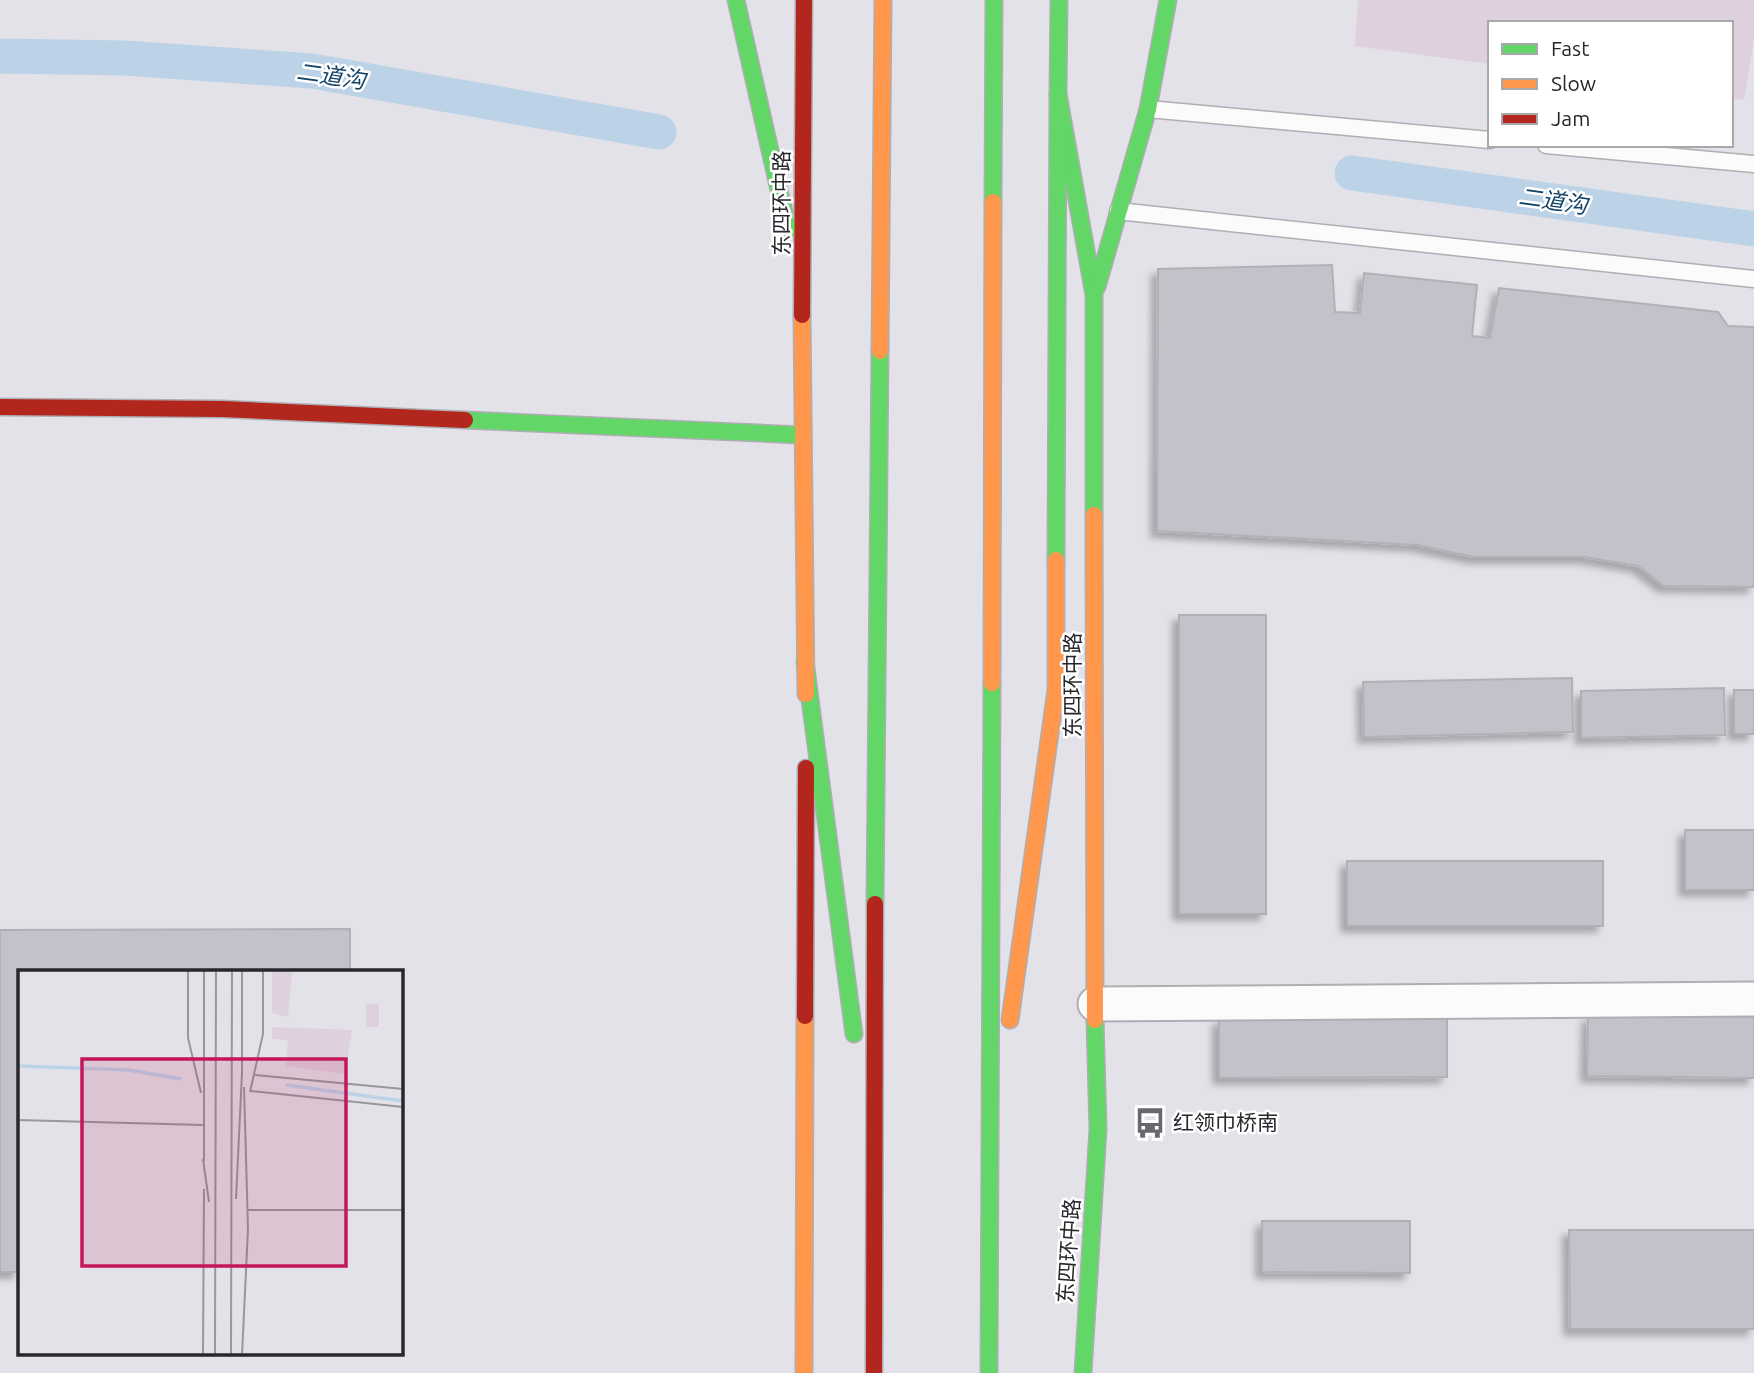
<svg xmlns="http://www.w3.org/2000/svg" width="1754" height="1373" font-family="Ubuntu,'Noto Sans SC',sans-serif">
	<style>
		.green { fill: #ded0dc }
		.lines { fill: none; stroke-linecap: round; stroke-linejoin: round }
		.canal { stroke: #bcd2e7; stroke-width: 35 }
		.building { fill: #c5c1ca; stroke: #b2b0b5; stroke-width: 2; filter: url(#shadow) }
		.lane-casing { stroke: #aeaeb3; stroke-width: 19 }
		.street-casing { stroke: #aeaeb3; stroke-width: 37 }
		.fast-casing { stroke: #aeaeb3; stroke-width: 19 }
		.slow-casing { stroke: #aeaeb3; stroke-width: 19 }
		.jam-casing { stroke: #aeaeb3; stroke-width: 19 }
		.lane { stroke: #fbfbfc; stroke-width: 16 }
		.street { stroke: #fbfbfc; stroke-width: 33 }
		.fast { stroke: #63d668; stroke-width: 16 }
		.slow { stroke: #ff974d; stroke-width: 16 }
		.jam { stroke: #b3261e; stroke-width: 16 }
		.labels { text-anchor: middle; stroke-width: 5; stroke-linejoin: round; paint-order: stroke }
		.street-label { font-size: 21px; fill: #27272c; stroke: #fff }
		.poi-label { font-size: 21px; fill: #27272c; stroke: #fff; text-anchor: start }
		.water-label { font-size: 23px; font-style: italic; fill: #124468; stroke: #fff }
		.inset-river { fill: none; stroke: #bcd2e7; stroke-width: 3.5 }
		.inset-road { fill: none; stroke: #97979d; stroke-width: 2 }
		.view { fill: #c2185b; fill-opacity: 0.15; stroke: #c2185b; stroke-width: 3.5 }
		.inset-edge { fill: none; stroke: #27272c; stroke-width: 3.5 }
	</style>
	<defs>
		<filter id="shadow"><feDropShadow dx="-6" dy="6" stdDeviation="3.5" flood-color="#0004"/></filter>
	</defs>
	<rect width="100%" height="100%" fill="#e2e2e8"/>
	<polygon class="green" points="1358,0 1754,0 1754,38 1744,100 1731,98 1731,23 1490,23 1490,64 1355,46"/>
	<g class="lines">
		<g class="canal">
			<polyline points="0,56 124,58 312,71 659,132"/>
			<polyline points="1352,173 1754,229"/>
		</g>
	</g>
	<g class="building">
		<polygon points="1332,265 1335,312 1360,313 1364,273 1477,285 1472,336 1490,338 1499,288 1718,312 1728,326 1754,327 1754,587 1664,586 1638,566 1584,557 1474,557 1417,545 1157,531 1158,269"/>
		<rect x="1179" y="615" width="87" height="299"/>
		<polygon points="1572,678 1573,732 1364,737 1363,682"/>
		<polygon points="1724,688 1725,735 1581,738 1581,691"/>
		<rect x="1734" y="690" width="20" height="44"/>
		<rect x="1685" y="830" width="69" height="60"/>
		<rect x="1347" y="861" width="256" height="65"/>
		<polygon points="350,929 350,972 19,972 19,1272 0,1272 0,930"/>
		<polygon points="1588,1016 1754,1017 1754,1078 1587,1076"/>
		<polygon points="1447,1018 1447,1077 1219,1078 1219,1019"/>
		<polygon points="1262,1221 1410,1221 1410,1273 1262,1272"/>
		<polygon points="1569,1230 1754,1230 1754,1329 1570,1329"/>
	</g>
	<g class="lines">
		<defs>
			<g id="lane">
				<polyline points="1148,109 1490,140"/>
				<polyline points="1546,145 1754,164"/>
				<polyline points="1118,211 1754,279"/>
			</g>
			<polyline id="street" points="1095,1004 1754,999"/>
			<g id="fast">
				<polyline points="736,0 788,230"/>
				<polyline points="1059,0 1058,94 1094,295 1094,515"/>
				<polyline points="993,202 994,0"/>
				<polyline points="1097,287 1148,109 1168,0"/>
				<polyline points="465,420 801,435"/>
				<polyline points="1056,560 1058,94"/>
				<polyline points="805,661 854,1034"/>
				<polyline points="875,904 880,351"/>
				<polyline points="989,1373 992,683"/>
				<polyline points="1083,1373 1098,1129 1095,1020"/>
			</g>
			<g id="slow">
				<polyline points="802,315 806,694"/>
				<polyline points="880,351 883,0"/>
				<polyline points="1094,515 1095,1020"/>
				<polyline points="992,683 993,202"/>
				<polyline points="1010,1020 1056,690 1056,560"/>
				<polyline points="804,1373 805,1016"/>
			</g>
			<g id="jam">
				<polyline points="802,315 804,0"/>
				<polyline points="0,407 222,409 465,420"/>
				<polyline points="805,1016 806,768"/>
				<polyline points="874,1373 875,904"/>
			</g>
		</defs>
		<use href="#lane" class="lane-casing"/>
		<use href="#street" class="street-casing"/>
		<use href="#fast" class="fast-casing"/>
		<use href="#slow" class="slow-casing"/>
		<use href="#jam" class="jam-casing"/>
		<use href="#lane" class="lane"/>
		<use href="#street" class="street"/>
		<use href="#fast" class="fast"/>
		<use href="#slow" class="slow"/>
		<use href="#jam" class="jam"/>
	</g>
	<defs>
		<symbol id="bus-bare" viewBox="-9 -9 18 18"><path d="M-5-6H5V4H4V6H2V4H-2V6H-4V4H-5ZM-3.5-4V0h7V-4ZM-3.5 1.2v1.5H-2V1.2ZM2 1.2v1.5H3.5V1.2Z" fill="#68686e" stroke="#fff" stroke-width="2.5" paint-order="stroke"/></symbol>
	</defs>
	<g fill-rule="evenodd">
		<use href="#bus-bare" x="1128" y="1101" width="44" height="44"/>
	</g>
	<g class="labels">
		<g class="street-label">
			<text transform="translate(782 203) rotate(-90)" y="7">东四环中路</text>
			<text transform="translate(1073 685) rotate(-90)" y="7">东四环中路</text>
			<text transform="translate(1069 1251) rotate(-86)" y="7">东四环中路</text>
		</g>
		<g class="poi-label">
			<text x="1173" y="1130">红领巾桥南</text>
		</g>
		<g class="water-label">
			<text transform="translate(331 76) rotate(8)" y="8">二道沟</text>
			<text transform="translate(1553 201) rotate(8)" y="8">二道沟</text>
		</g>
	</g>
	<g transform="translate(18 970)">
		<rect width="385" height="385" fill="#e2e2e8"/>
		<path d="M 254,0 L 274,0 L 270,47 L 254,43 ZM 348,34 L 361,34 L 361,57 L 348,57 ZM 254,57 L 334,60 L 327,104 L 268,96 L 270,70 L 254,69 Z" fill="#ded0dc"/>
		<path class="inset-river" d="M 0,96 L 111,100 L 163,109M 268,115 L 385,131"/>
		<path class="inset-road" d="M 170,0 L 170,68 L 183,123M 224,0 L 224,107M 237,105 L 385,119M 233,121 L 385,137M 232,122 L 245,64 L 245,0M 0,150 L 185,155M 185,189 L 191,232M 186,191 L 186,0M 218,229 L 224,103M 229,240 L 385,240M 185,385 L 186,219M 197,385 L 198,0M 213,385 L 214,0M 224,385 L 230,259 L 226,117"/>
		<path class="view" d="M 64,89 L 328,89 L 328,296 L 64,296 Z"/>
		<rect width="385" height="385" class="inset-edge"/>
	</g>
	<rect x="1488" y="21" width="245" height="126" fill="#ffffff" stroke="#a9a9ab" stroke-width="2"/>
	<rect x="1502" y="44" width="35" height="10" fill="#63d668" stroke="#a9a9ab" stroke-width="2"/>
	<text x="1551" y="56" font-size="21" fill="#27272c">Fast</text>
	<rect x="1502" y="79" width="35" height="10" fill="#ff974d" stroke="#a9a9ab" stroke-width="2"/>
	<text x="1551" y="91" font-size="21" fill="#27272c">Slow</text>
	<rect x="1502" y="114" width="35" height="10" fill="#b3261e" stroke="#a9a9ab" stroke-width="2"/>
	<text x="1551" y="126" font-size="21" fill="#27272c">Jam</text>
</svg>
